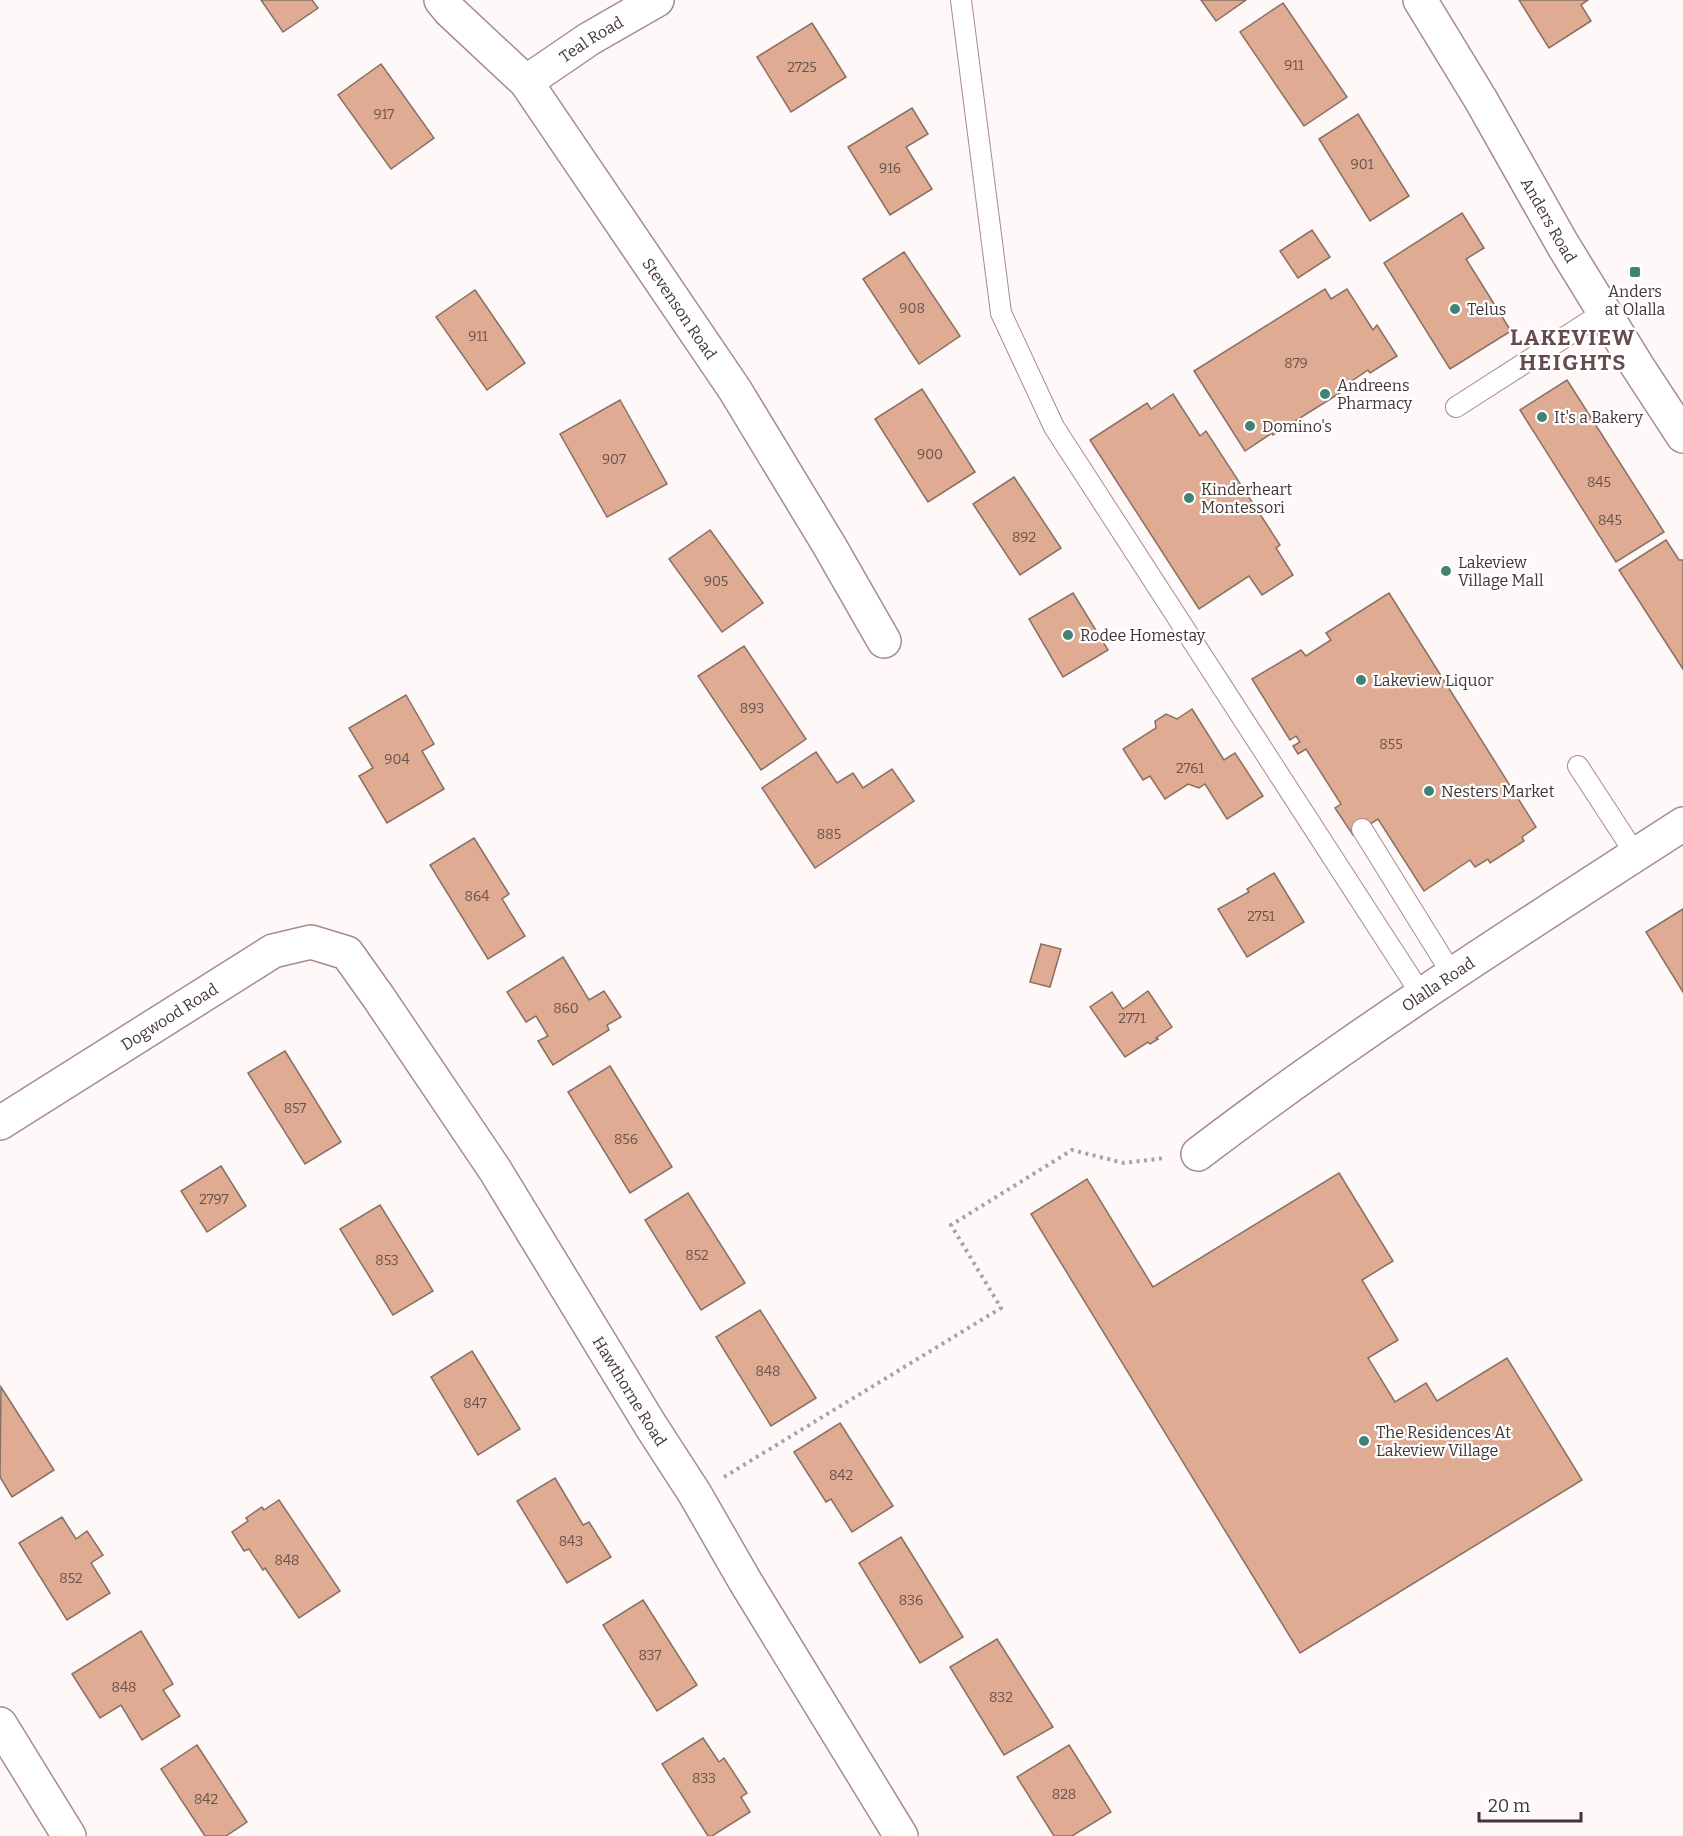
<svg xmlns="http://www.w3.org/2000/svg" width="1683" height="1836" font-family="Bitter,serif">
	<style>
		.building { fill: #dfac93; stroke: #896f62; stroke-width: 1.5 }
		.lines { fill: none; stroke-linecap: round; stroke-linejoin: round }
		.service-casing { stroke: #aa8a8c; stroke-width: 22 }
		.minor-casing { stroke: #aa8a8c; stroke-width: 36 }
		.path { stroke: #aba1a1; stroke-width: 4; stroke-dasharray: 3 4.5; stroke-linecap: butt }
		.service { stroke: #fff; stroke-width: 20 }
		.minor { stroke: #fff; stroke-width: 33 }
		.poi-dot { fill: #408375; stroke: #fff; stroke-width: 2 }
		.labels { text-anchor: middle; stroke-width: 4.5; stroke-linejoin: round; paint-order: stroke }
		.number-label { font-size: 14px; fill: #6a534d }
		.street-label { font-size: 16px; fill: #433536; stroke: #fff }
		.poi-label { font-size: 16px; fill: #433536; stroke: #fff; text-anchor: start }
		.district-label { font-size: 22px; font-weight: bold; letter-spacing: 1.5px; fill: #664a4c; stroke: #fff }
	</style>
	<rect width="100%" height="100%" fill="#fff8f8"/>
	<g class="building">
		<polygon points="261,0 312,0 318,8 283,32"/>
		<polygon points="1201,0 1246,0 1216,21"/>
		<polygon points="1519,0 1588,0 1581,5 1591,21 1549,48"/>
		<polygon points="1283,3 1347,97 1304,126 1240,32"/>
		<polygon points="812,23 846,77 791,112 757,57"/>
		<polygon points="381,64 434,138 391,169 338,95"/>
		<polygon points="912,108 928,134 906,147 932,189 890,215 848,147"/>
		<polygon points="1358,114 1409,196 1370,221 1319,139"/>
		<polygon points="1462,213 1484,248 1466,259 1511,331 1450,369 1384,263"/>
		<polygon points="1312,230 1330,257 1298,278 1280,251"/>
		<polygon points="904,252 960,336 919,364 863,279"/>
		<polygon points="1325,289 1331,299 1347,289 1373,330 1377,325 1397,356 1370,373 1368,370 1346,385 1348,388 1273,435 1272,433 1245,451 1194,371"/>
		<polygon points="475,290 525,363 487,390 436,317"/>
		<polygon points="1567,380 1664,532 1616,562 1520,410"/>
		<polygon points="922,389 975,472 928,502 875,419"/>
		<polygon points="1173,394 1200,436 1206,431 1280,545 1276,548 1293,575 1262,595 1249,576 1199,609 1090,440 1147,403 1151,409"/>
		<polygon points="620,400 667,484 607,517 560,434"/>
		<polygon points="1014,477 1061,548 1020,575 973,504"/>
		<polygon points="710,530 763,603 722,632 669,559"/>
		<polygon points="1666,540 1679,560 1683,560 1683,669 1619,570"/>
		<polygon points="1073,593 1108,650 1063,677 1029,619"/>
		<polygon points="1389,593 1536,827 1522,837 1524,841 1490,863 1488,859 1475,867 1470,860 1424,891 1378,819 1353,835 1335,808 1341,804 1306,749 1298,754 1293,746 1300,742 1296,736 1290,740 1252,679 1301,650 1306,656 1331,640 1326,633"/>
		<polygon points="744,646 806,739 761,770 698,676"/>
		<polygon points="406,695 434,744 422,751 444,789 387,823 359,776 373,768 349,728"/>
		<polygon points="1192,709 1224,760 1235,753 1263,796 1227,819 1205,784 1199,788 1188,784 1165,799 1150,776 1143,780 1123,749 1156,728 1155,721 1166,714 1177,719"/>
		<polygon points="816,752 837,783 853,773 863,788 892,769 914,801 815,868 762,788"/>
		<polygon points="474,838 509,894 502,899 525,936 488,959 430,865"/>
		<polygon points="1274,873 1304,922 1247,957 1218,909 1249,892 1247,889"/>
		<polygon points="1683,909 1683,992 1646,932"/>
		<polygon points="1041,944 1061,949 1050,987 1030,982"/>
		<polygon points="563,957 589,1000 604,991 621,1017 607,1025 609,1030 553,1065 538,1041 548,1036 536,1016 526,1022 507,992"/>
		<polygon points="1148,991 1172,1027 1156,1038 1158,1039 1150,1044 1148,1042 1125,1057 1090,1007 1112,992 1123,1009"/>
		<polygon points="285,1051 341,1142 305,1164 248,1073"/>
		<polygon points="610,1066 672,1167 630,1193 568,1092"/>
		<polygon points="221,1166 246,1206 207,1232 181,1191"/>
		<polygon points="1339,1173 1393,1261 1362,1280 1398,1340 1368,1358 1395,1402 1426,1383 1437,1401 1507,1358 1582,1480 1300,1653 1031,1214 1087,1179 1153,1287"/>
		<polygon points="688,1193 745,1283 701,1310 645,1220"/>
		<polygon points="380,1205 433,1291 393,1315 340,1229"/>
		<polygon points="760,1310 816,1398 771,1426 716,1337"/>
		<polygon points="472,1351 520,1429 478,1455 431,1377"/>
		<polygon points="1,1387 54,1470 12,1497 0,1477"/>
		<polygon points="840,1423 893,1506 852,1532 831,1499 826,1502 794,1452"/>
		<polygon points="555,1478 583,1525 589,1522 611,1557 567,1583 517,1501"/>
		<polygon points="279,1500 340,1591 299,1618 265,1568 263,1570 249,1549 244,1551 232,1532 248,1521 246,1518 262,1507 264,1510"/>
		<polygon points="62,1517 76,1539 87,1531 103,1555 91,1563 110,1593 67,1620 19,1543"/>
		<polygon points="901,1537 963,1637 920,1663 859,1563"/>
		<polygon points="643,1600 697,1685 657,1711 603,1625"/>
		<polygon points="141,1631 173,1684 163,1690 180,1716 142,1740 121,1705 100,1718 72,1674"/>
		<polygon points="997,1639 1053,1727 1004,1755 950,1667"/>
		<polygon points="703,1738 719,1762 724,1758 747,1793 741,1797 750,1812 712,1836 708,1836 662,1764"/>
		<polygon points="197,1745 247,1822 226,1836 205,1836 161,1769"/>
		<polygon points="1069,1745 1111,1812 1072,1836 1054,1836 1017,1777"/>
	</g>
	<g class="lines">
		<defs>
			<g id="service">
				<polyline points="961,0 1001,313 1054,427 1421,994"/>
				<polyline points="1456,407 1604,312"/>
				<polyline points="1578,766 1636,855"/>
				<polyline points="1362,829 1452,974"/>
			</g>
			<g id="minor">
				<path id="s1" d="M 441,0 L 450,11 L 526,82 L 735,390 L 829,545 L 884,641"/>
				<path id="s2" d="M 1420,0 L 1481,100 L 1563,245 L 1636,364 L 1683,436"/>
				<path id="s3" d="M 526,82 L 589,39 L 657,0"/>
				<path id="s4" d="M 0,1123 L 273,951 L 311,942 L 347,953 L 379,998 L 495,1170 L 651,1426 L 695,1494 L 745,1581 L 901,1836"/>
				<path id="s5" d="M 1198,1154 C 1354,1035 1519,930 1683,824"/>
				<polyline points="0,1724 69,1836"/>
			</g>
		</defs>
		<use href="#service" class="service-casing"/>
		<use href="#minor" class="minor-casing"/>
		<polyline class="path" points="724,1477 1001,1308 951,1225 1072,1150 1124,1163 1165,1158"/>
		<use href="#service" class="service"/>
		<use href="#minor" class="minor"/>
	</g>
	<g class="poi-dot">
		<rect x="1629" y="266" width="12" height="12" rx="3"/>
		<circle cx="1455" cy="309" r="6"/>
		<circle cx="1325" cy="394" r="6"/>
		<circle cx="1542" cy="417" r="6"/>
		<circle cx="1250" cy="426" r="6"/>
		<circle cx="1189" cy="498" r="6"/>
		<circle cx="1446" cy="571" r="6"/>
		<circle cx="1068" cy="635" r="6"/>
		<circle cx="1361" cy="680" r="6"/>
		<circle cx="1429" cy="791" r="6"/>
		<circle cx="1364" cy="1441" r="6"/>
	</g>
	<g class="labels">
		<g class="number-label">
			<text x="1294" y="70">911</text>
			<text x="802" y="72">2725</text>
			<text x="384" y="119">917</text>
			<text x="1362" y="169">901</text>
			<text x="890" y="173">916</text>
			<text x="912" y="313">908</text>
			<text x="478" y="341">911</text>
			<text x="1296" y="368">879</text>
			<text x="930" y="459">900</text>
			<text x="614" y="464">907</text>
			<text x="1599" y="487">845</text>
			<text x="1610" y="525">845</text>
			<text x="1024" y="542">892</text>
			<text x="716" y="586">905</text>
			<text x="752" y="713">893</text>
			<text x="1391" y="749">855</text>
			<text x="397" y="764">904</text>
			<text x="1190" y="773">2761</text>
			<text x="829" y="839">885</text>
			<text x="477" y="901">864</text>
			<text x="1261" y="921">2751</text>
			<text x="566" y="1013">860</text>
			<text x="1132" y="1023">2771</text>
			<text x="295" y="1113">857</text>
			<text x="626" y="1144">856</text>
			<text x="214" y="1204">2797</text>
			<text x="697" y="1260">852</text>
			<text x="387" y="1265">853</text>
			<text x="768" y="1376">848</text>
			<text x="475" y="1408">847</text>
			<text x="841" y="1480">842</text>
			<text x="571" y="1546">843</text>
			<text x="287" y="1565">848</text>
			<text x="71" y="1583">852</text>
			<text x="911" y="1605">836</text>
			<text x="650" y="1660">837</text>
			<text x="124" y="1692">848</text>
			<text x="1001" y="1702">832</text>
			<text x="704" y="1783">833</text>
			<text x="1064" y="1799">828</text>
			<text x="206" y="1804">842</text>
		</g>
		<g class="street-label">
			<text dy="6" stroke="none"><textPath href="#s3" startOffset="78">Teal Road</textPath></text>
			<text dy="6" stroke="none"><textPath href="#s2" startOffset="255">Anders Road</textPath></text>
			<text dy="6" stroke="none"><textPath href="#s1" startOffset="392">Stevenson Road</textPath></text>
			<text dy="6" stroke="none"><textPath href="#s5" startOffset="294">Olalla Road</textPath></text>
			<text dy="6" stroke="none"><textPath href="#s4" startOffset="200">Dogwood Road</textPath></text>
			<text dy="6" stroke="none"><textPath href="#s4" startOffset="921">Hawthorne Road</textPath></text>
		</g>
		<g class="poi-label">
			<text x="1635" y="297" text-anchor="middle">Anders<tspan x="1635" dy="18">at Olalla</tspan></text>
			<text x="1467" y="315">Telus</text>
			<text x="1337" y="391">Andreens<tspan x="1337" dy="18">Pharmacy</tspan></text>
			<text x="1554" y="423">It's a Bakery</text>
			<text x="1262" y="432">Domino's</text>
			<text x="1201" y="495">Kinderheart<tspan x="1201" dy="18">Montessori</tspan></text>
			<text x="1458" y="568">Lakeview<tspan x="1458" dy="18">Village Mall</tspan></text>
			<text x="1080" y="641">Rodee Homestay</text>
			<text x="1373" y="686">Lakeview Liquor</text>
			<text x="1441" y="797">Nesters Market</text>
			<text x="1376" y="1438">The Residences At<tspan x="1376" dy="18">Lakeview Village</tspan></text>
		</g>
		<g class="district-label">
			<text x="1573" y="345">LAKEVIEW<tspan x="1573" dy="25">HEIGHTS</tspan></text>
		</g>
	</g>
	<path d="M1479 1812v9h102v-9" fill="none" stroke="#433536" stroke-width="3"/>
	<text x="1488" y="1812" font-size="18" fill="#433536" stroke="#ffffff" stroke-width="4.5" paint-order="stroke">20 m</text>
</svg>
